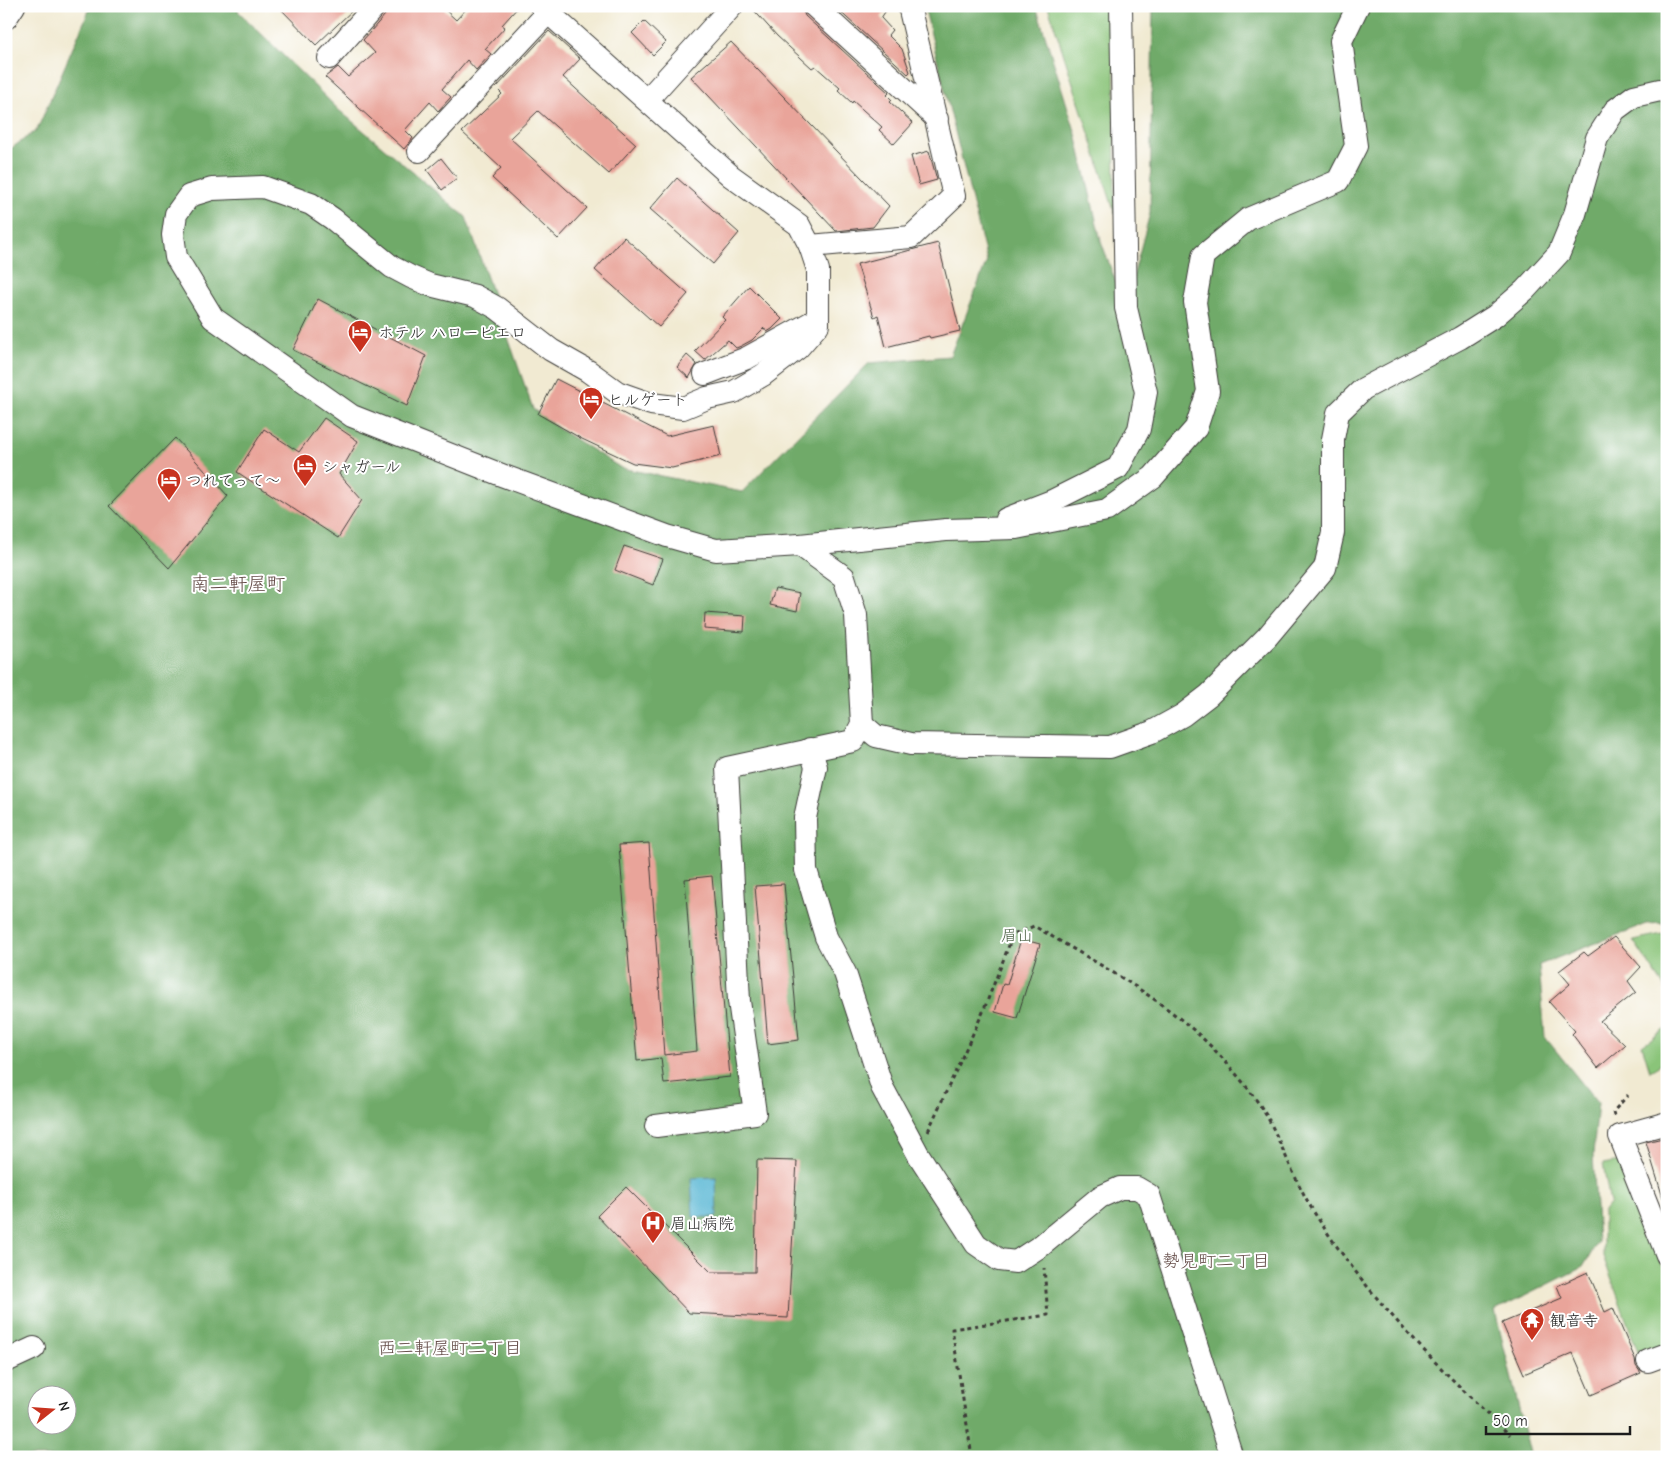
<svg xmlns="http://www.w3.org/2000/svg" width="1673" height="1463" font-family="'Comic Neue','Klee One',sans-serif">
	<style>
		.green { fill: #8ac479; stroke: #53704a }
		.forest { fill: #6faa69; stroke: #466342; fill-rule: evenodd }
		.water { fill: #55b5d3; stroke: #386878 }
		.building { fill: #e9a49a }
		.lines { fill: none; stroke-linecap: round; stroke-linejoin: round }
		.minor-casing { stroke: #3c3b37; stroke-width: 24 }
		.path { stroke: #3c3b37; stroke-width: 3; stroke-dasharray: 4 4; stroke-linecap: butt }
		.minor { stroke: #fff; stroke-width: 22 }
		.labels { text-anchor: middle; stroke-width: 4; stroke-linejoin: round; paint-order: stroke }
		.poi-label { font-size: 16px; fill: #1c1c1c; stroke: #fff; text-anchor: start }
		.park-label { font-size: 16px; fill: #485f41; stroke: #fff }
		.neighbourhood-label { font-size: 18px; fill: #644c48; stroke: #fff }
		.quarter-label { font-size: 19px; fill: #644c48; stroke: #fff }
	</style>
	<rect width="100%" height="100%" fill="#fff"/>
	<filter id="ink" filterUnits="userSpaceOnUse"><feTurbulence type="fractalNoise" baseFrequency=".02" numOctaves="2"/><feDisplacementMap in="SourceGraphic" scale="10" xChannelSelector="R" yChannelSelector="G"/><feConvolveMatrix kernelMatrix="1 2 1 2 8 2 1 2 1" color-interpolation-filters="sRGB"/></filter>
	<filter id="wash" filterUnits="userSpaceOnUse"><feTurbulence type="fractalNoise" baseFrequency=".0096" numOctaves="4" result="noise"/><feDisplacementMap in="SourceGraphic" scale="20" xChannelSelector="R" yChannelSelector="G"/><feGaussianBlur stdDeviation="1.12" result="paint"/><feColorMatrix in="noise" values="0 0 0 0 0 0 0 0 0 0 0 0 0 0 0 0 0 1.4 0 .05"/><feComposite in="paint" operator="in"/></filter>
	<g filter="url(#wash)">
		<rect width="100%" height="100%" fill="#f1ead2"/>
		<g class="green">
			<polygon points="1048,6 1114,6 1115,214"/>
			<polygon points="1667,933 1667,991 1633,940"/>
			<polygon points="1667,1028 1667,1061 1650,1071 1642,1045"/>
			<polygon points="1620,1161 1667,1276 1667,1345 1639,1355 1603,1256 1603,1212 1610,1203 1603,1164"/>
		</g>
		<path class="forest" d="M 91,6 L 239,6 L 238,11 L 340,111 L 466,217 L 533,409 L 559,429 L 621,468 L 742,492 L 869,363 L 950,356 L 987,261 L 924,6 L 1036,6 L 1076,134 L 1101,241 L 1125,307 L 1150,213 L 1153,6 L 1667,6 L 1667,923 L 1646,924 L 1539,965 L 1545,1037 L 1598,1103 L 1593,1155 L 1598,1242 L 1583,1267 L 1495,1311 L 1531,1457 L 6,1457 L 6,1378 L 14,1373 L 6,1358 L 6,152 L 37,130 ZM 38,1396 L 68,1396 L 68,1426 L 38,1426 Z"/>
		<polygon class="water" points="716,1177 717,1217 693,1217 691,1178"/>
		<g id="blocks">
			<g class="building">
				<polygon points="278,6 357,6 316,45"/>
				<polygon points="388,6 441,6 456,20 469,6 519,6 502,25 505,27 485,49 491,54 476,70 467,60 442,89 451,97 438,111 430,102 405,130 413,138 404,149 325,77 338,67 348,77 375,53 363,40 385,15"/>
				<polygon points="750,6 801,6 805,16 889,93 887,95 892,100 890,102 913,123 894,144 879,130 882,127 853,101 852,103 838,90 840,88 815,66 812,68 777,36"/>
				<polygon points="834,6 889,6 881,18 892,30 888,35 902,49 910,72 908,74"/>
				<polygon points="644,21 666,42 653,55 632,33"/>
				<polygon points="549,31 580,59 563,77 636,144 609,174 538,111 510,138 587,208 558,239 492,178 501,168 462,132 502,94 496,88"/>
				<polygon points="731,42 889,206 873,227 836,231 691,77"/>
				<polygon points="929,151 937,180 919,185 911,156"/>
				<polygon points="441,158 457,178 442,190 427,170"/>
				<polygon points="677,178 739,233 713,264 650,209"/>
				<polygon points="624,237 688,294 659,327 595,270"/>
				<polygon points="938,243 960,331 930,338 929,336 886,347 878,315 874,317 857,264"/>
				<polygon points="749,286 782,319 772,329 767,332 764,328 752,340 741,346 736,348 728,340 705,360 695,351 725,320 722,317"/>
				<polygon points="318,299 426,356 407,406 293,350"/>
				<polygon points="687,355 697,364 689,378 677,367"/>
				<polygon points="556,379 667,436 714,425 721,456 672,468 633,463 582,439 538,414"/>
				<polygon points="324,418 358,441 339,474 362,500 338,538 237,472 264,429 299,452"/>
				<polygon points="175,438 228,496 169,568 109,506"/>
				<polygon points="624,546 663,559 653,585 615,570"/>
				<polygon points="775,588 800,593 797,611 770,605"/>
				<polygon points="705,613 745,616 744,632 704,629"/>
				<polygon points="649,843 664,1055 697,1051 685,879 712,876 730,1077 664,1084 661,1058 637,1061 619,845"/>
				<polygon points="784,884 799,1040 768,1044 755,886"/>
				<polygon points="1614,937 1641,967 1628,981 1636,992 1600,1021 1625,1045 1598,1068 1572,1034 1575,1031 1549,1002 1570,984 1559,971 1584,952 1588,956"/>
				<polygon points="1021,939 1040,944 1017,1018 995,1012 1003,984 1007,985"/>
				<polygon points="1667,1137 1667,1198 1663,1198 1646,1142"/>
				<polygon points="757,1160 797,1161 788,1318 689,1313 597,1216 626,1187 711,1272 755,1272"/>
				<polygon points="1588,1272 1605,1312 1613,1308 1635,1359 1636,1366 1641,1373 1591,1395 1573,1353 1524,1374 1502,1323 1562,1298 1557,1286"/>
			</g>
		</g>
	</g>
	<g filter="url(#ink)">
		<use href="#blocks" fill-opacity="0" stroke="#3c3b37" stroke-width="1"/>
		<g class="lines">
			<defs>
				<g id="minor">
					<polyline points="541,6 731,176 799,225 810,246 818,270 818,325 798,348 763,375 734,392 707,398 683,408 651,404 617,392 588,371 551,350 497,308 475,296 430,285 411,277 392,267 333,219 311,204 263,187 212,189 189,196 176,214 173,235 176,257 213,318 352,416 504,476 667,536 716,550 800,545 946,530 1016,528 1107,510 1153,477 1196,428 1208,391 1195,302 1203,256 1248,219 1338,181 1356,146 1341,41 1358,6"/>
					<polyline points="814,6 937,119"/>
					<polyline points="6,18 14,6"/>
					<polyline points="329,58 375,6"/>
					<polyline points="647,100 732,6"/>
					<polyline points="419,151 554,6"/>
					<polyline points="810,246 911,237 954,196 909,6"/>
					<polyline points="705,374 747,358 814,321"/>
					<polyline points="1006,519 1052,501 1118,468 1139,429 1146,392 1126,308 1121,6"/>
					<polyline points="862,724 876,736 911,744 1110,747 1152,732 1183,715 1209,695 1267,637 1325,568 1333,533 1333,439 1338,413 1363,389 1460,338 1495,316 1525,290 1559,253 1575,214 1597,138 1615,110 1634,96 1660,90 1667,92"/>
					<polyline points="810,749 816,767 805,818 806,870 826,937 845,973 882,1087 918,1154 976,1244 999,1260 1016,1262 1042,1245 1100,1197 1120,1188 1137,1188 1149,1195 1232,1457"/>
					<polyline points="1667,1123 1620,1136 1667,1255"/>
					<polyline points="656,1126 755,1113 739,1001 727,768 853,741 862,724 856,615 844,577 800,545"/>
					<polyline points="6,1361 34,1348"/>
					<polyline points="1648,1361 1667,1354"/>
				</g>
			</defs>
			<use href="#minor" class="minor-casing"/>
			<g class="path">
				<polyline points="1614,1116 1613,1112 1628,1095"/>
				<path d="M 928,1131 L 983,1012 L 1013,935 L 1034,926 C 1103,967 1178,1005 1230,1067 C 1244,1083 1260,1103 1270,1122 C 1286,1155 1299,1190 1319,1220 C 1371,1301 1441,1370 1510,1435"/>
				<polyline points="972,1457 952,1329 1048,1315 1044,1268"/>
			</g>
			<use href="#minor" class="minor"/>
		</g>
	</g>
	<defs>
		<symbol id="hotel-pin" viewBox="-11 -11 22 30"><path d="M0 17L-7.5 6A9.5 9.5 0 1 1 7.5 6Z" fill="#c8321e" stroke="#fff"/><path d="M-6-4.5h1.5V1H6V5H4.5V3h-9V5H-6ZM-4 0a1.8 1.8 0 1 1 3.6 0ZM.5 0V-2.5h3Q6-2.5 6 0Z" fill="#fff"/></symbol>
		<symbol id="hospital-pin" viewBox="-11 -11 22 30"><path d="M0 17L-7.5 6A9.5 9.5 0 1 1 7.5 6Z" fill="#c8321e" stroke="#fff"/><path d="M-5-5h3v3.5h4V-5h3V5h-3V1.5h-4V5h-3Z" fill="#fff"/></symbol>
		<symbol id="temple-pin" viewBox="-11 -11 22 30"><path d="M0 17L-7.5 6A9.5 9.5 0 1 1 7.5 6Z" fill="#c8321e" stroke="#fff"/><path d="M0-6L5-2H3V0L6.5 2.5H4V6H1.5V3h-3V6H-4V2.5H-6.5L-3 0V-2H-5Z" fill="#fff"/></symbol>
	</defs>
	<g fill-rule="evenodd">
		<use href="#hotel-pin" x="346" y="318" width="28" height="38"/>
		<use href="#hotel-pin" x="577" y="385" width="28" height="38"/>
		<use href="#hotel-pin" x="291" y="452" width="28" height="38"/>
		<use href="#hotel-pin" x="155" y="466" width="28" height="38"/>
		<use href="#hospital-pin" x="639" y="1209" width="28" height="38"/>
		<use href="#temple-pin" x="1518" y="1306" width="28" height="38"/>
	</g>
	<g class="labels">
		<g class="poi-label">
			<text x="378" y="338">ホテル ハローピエロ</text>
			<text x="608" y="405">ヒルゲート</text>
			<text x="322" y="472">シャガール</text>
			<text x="186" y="486">つれてって～</text>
			<text x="670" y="1229">眉山病院</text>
			<text x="1550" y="1326">観音寺</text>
		</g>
		<g class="park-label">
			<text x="1017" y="941">眉山</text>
		</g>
		<g class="neighbourhood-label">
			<text x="1216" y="1267">勢見町二丁目</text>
			<text x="450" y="1354">西二軒屋町二丁目</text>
		</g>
		<g class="quarter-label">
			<text x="238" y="590">南二軒屋町</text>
		</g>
	</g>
	<rect width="1673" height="1463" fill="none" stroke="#fff" stroke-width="25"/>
	<g transform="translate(52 1410) rotate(73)"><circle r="24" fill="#ffffff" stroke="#a4a4a4"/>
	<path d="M0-4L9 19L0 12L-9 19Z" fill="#c8321e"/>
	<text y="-8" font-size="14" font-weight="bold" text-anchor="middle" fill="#1c1c1c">N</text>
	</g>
	<path d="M1486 1426v8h144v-8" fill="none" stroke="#1c1c1c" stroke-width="2.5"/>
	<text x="1493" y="1426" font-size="15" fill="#1c1c1c" stroke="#ffffff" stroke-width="4" paint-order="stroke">50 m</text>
</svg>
